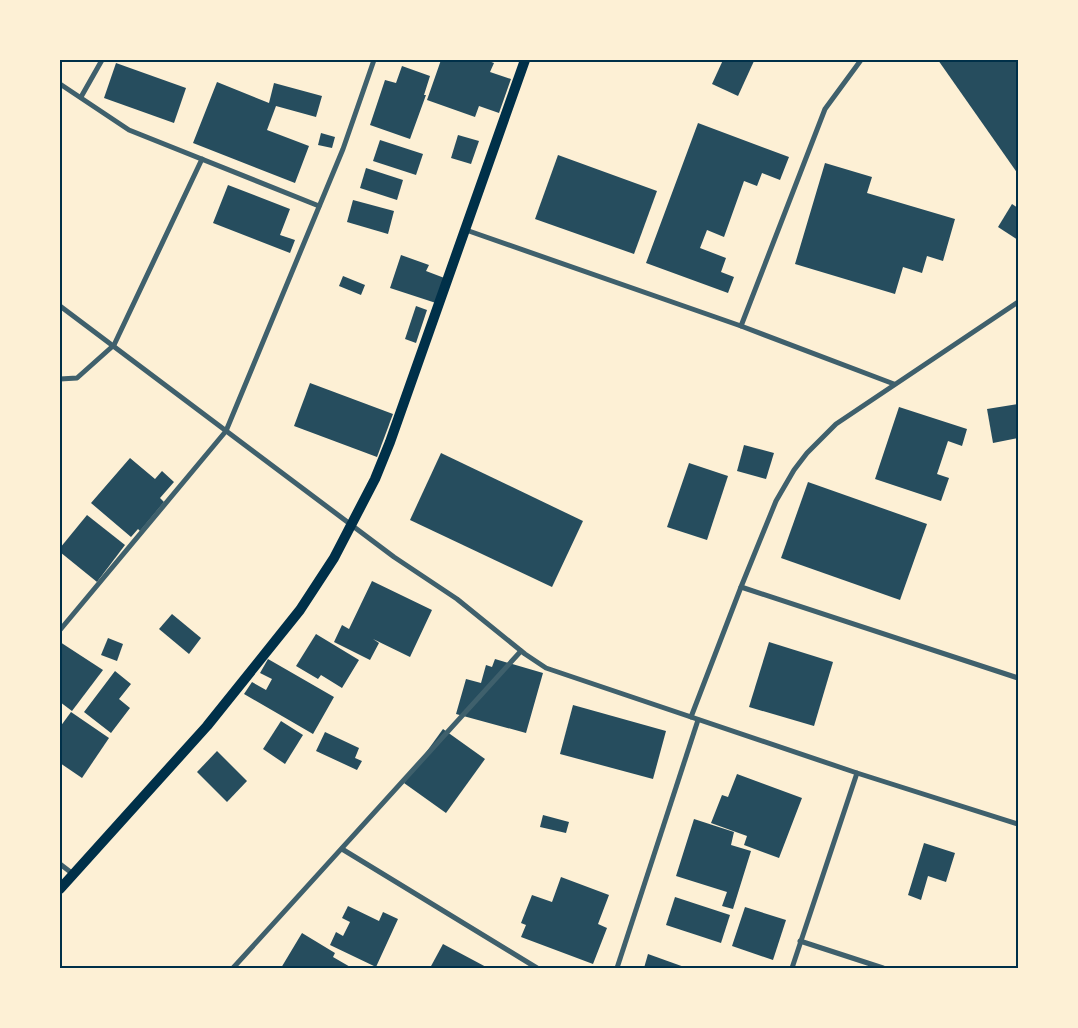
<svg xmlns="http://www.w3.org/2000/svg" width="1078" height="1028" font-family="Lora,serif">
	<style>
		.building { fill: #264d5e }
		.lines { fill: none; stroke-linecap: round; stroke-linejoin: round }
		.minor { stroke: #3f606c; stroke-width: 5 }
		.secondary { stroke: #003049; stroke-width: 10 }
		.neatline { fill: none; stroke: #003049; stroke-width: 2 }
	</style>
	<rect width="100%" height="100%" fill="#fdf0d5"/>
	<g class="building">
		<polygon points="441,60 486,60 494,63 490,72 511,79 499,113 479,106 475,117 427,100"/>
		<polygon points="723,60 754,61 738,96 712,84"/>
		<polygon points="938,60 1018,60 1018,174"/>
		<polygon points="116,63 186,88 174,123 104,98"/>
		<polygon points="402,66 430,76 424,95 426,95 410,139 370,125 385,80 396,83"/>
		<polygon points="217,82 269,103 274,83 322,96 316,117 276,106 267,130 309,146 295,183 193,143"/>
		<polygon points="698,123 789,157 780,180 762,173 757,186 744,181 724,237 707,230 700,248 726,258 721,272 734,277 728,293 646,263"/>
		<polygon points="321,133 335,137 332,148 318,145"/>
		<polygon points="458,135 479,141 471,164 451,158"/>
		<polygon points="380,140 423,154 416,175 373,161"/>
		<polygon points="558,155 657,191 634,254 535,219"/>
		<polygon points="825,163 872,177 867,193 955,219 943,261 927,256 922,273 903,267 895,294 795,264"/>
		<polygon points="366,168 403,180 397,200 360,188"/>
		<polygon points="228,185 290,209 280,235 295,240 290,253 213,223"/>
		<polygon points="353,200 394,211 388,234 347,222"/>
		<polygon points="1012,204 1018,208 1018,240 998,227"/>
		<polygon points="401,255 429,265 426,271 447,279 439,304 390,288"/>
		<polygon points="343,276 365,285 361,295 339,286"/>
		<polygon points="416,306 427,310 416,343 405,339"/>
		<polygon points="310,383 393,414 377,457 294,426"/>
		<polygon points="1018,404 1018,438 993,443 987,409"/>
		<polygon points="899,407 967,429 962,446 948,441 937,474 949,478 941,501 875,479"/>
		<polygon points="744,445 774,453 766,479 737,471"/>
		<polygon points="441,453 583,521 552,587 410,520"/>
		<polygon points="130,458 155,479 162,471 174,482 160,498 164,502 140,531 138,529 131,537 91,503"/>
		<polygon points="689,463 728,476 707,540 667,527"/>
		<polygon points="808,482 927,524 900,600 781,558"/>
		<polygon points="87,515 125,545 97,582 60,552 60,548"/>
		<polygon points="372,581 432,610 410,657 373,639 379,643 370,660 334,642 342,625 349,629"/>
		<polygon points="172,614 201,638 189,654 159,629"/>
		<polygon points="316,634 359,660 342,688 321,675 318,679 296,666"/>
		<polygon points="108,638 123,644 117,661 101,655"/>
		<polygon points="60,642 103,670 72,711 60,702"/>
		<polygon points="769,642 833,662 814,726 749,707"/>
		<polygon points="268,659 334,697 313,734 244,694 252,682 266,690 272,679 260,673"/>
		<polygon points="495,659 543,673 526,733 456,714 466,679 481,683 486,665 492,667"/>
		<polygon points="115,671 131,684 119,699 130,708 111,733 84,712"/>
		<polygon points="573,705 666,731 653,779 560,754"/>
		<polygon points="71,712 109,738 82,778 60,763 60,727"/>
		<polygon points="281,721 303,735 285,764 263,749"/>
		<polygon points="443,729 485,759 446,813 404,783"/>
		<polygon points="325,732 359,748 355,758 362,761 357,770 316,751"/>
		<polygon points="217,751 247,781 227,802 197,772"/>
		<polygon points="737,774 802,798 779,858 744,845 747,836 711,823 722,795 728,797"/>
		<polygon points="543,815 569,822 566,833 540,827"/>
		<polygon points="694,819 734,832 731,845 751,851 733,909 722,906 727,892 676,876"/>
		<polygon points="924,843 955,853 946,882 928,876 921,900 908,895"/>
		<polygon points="561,877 609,895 598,924 607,928 593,964 521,937 526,925 521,923 532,895 552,902"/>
		<polygon points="675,897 730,915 721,943 666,925"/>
		<polygon points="348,906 379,921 383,912 398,919 376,967 330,945 336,932 343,936 350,922 342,918"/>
		<polygon points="745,907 786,920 773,960 732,946"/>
		<polygon points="302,933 335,953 333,957 352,968 281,968"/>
		<polygon points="443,944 488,968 430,968"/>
		<polygon points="648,954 687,968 644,968"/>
	</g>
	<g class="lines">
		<g class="minor">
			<polyline points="60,84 129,130 319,206"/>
			<polyline points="81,97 102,60"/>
			<polyline points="466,230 741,326 894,384"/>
			<polyline points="60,306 394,557 457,599 525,654 546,668 857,773 1018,824"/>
			<polyline points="741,326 825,109 861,60"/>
			<polyline points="60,379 77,378 114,345 202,159"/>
			<polyline points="741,587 1018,678"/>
			<polyline points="60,630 226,431 343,149 374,60"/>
			<polyline points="691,717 741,587 776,501 794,470 807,453 836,424 1018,302"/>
			<polyline points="342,849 537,968"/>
			<polyline points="60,864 73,874"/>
			<polyline points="800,941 883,968"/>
			<polyline points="233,968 521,651"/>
			<polyline points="617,968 698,720"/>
			<polyline points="792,968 857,773"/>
		</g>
		<polyline class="secondary" points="60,889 207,726 300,610 334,558 375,479 390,442 525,60"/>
	</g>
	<rect width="1078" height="1028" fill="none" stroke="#fdf0d5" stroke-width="122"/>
	<rect x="61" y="61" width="956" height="906" class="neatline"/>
</svg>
